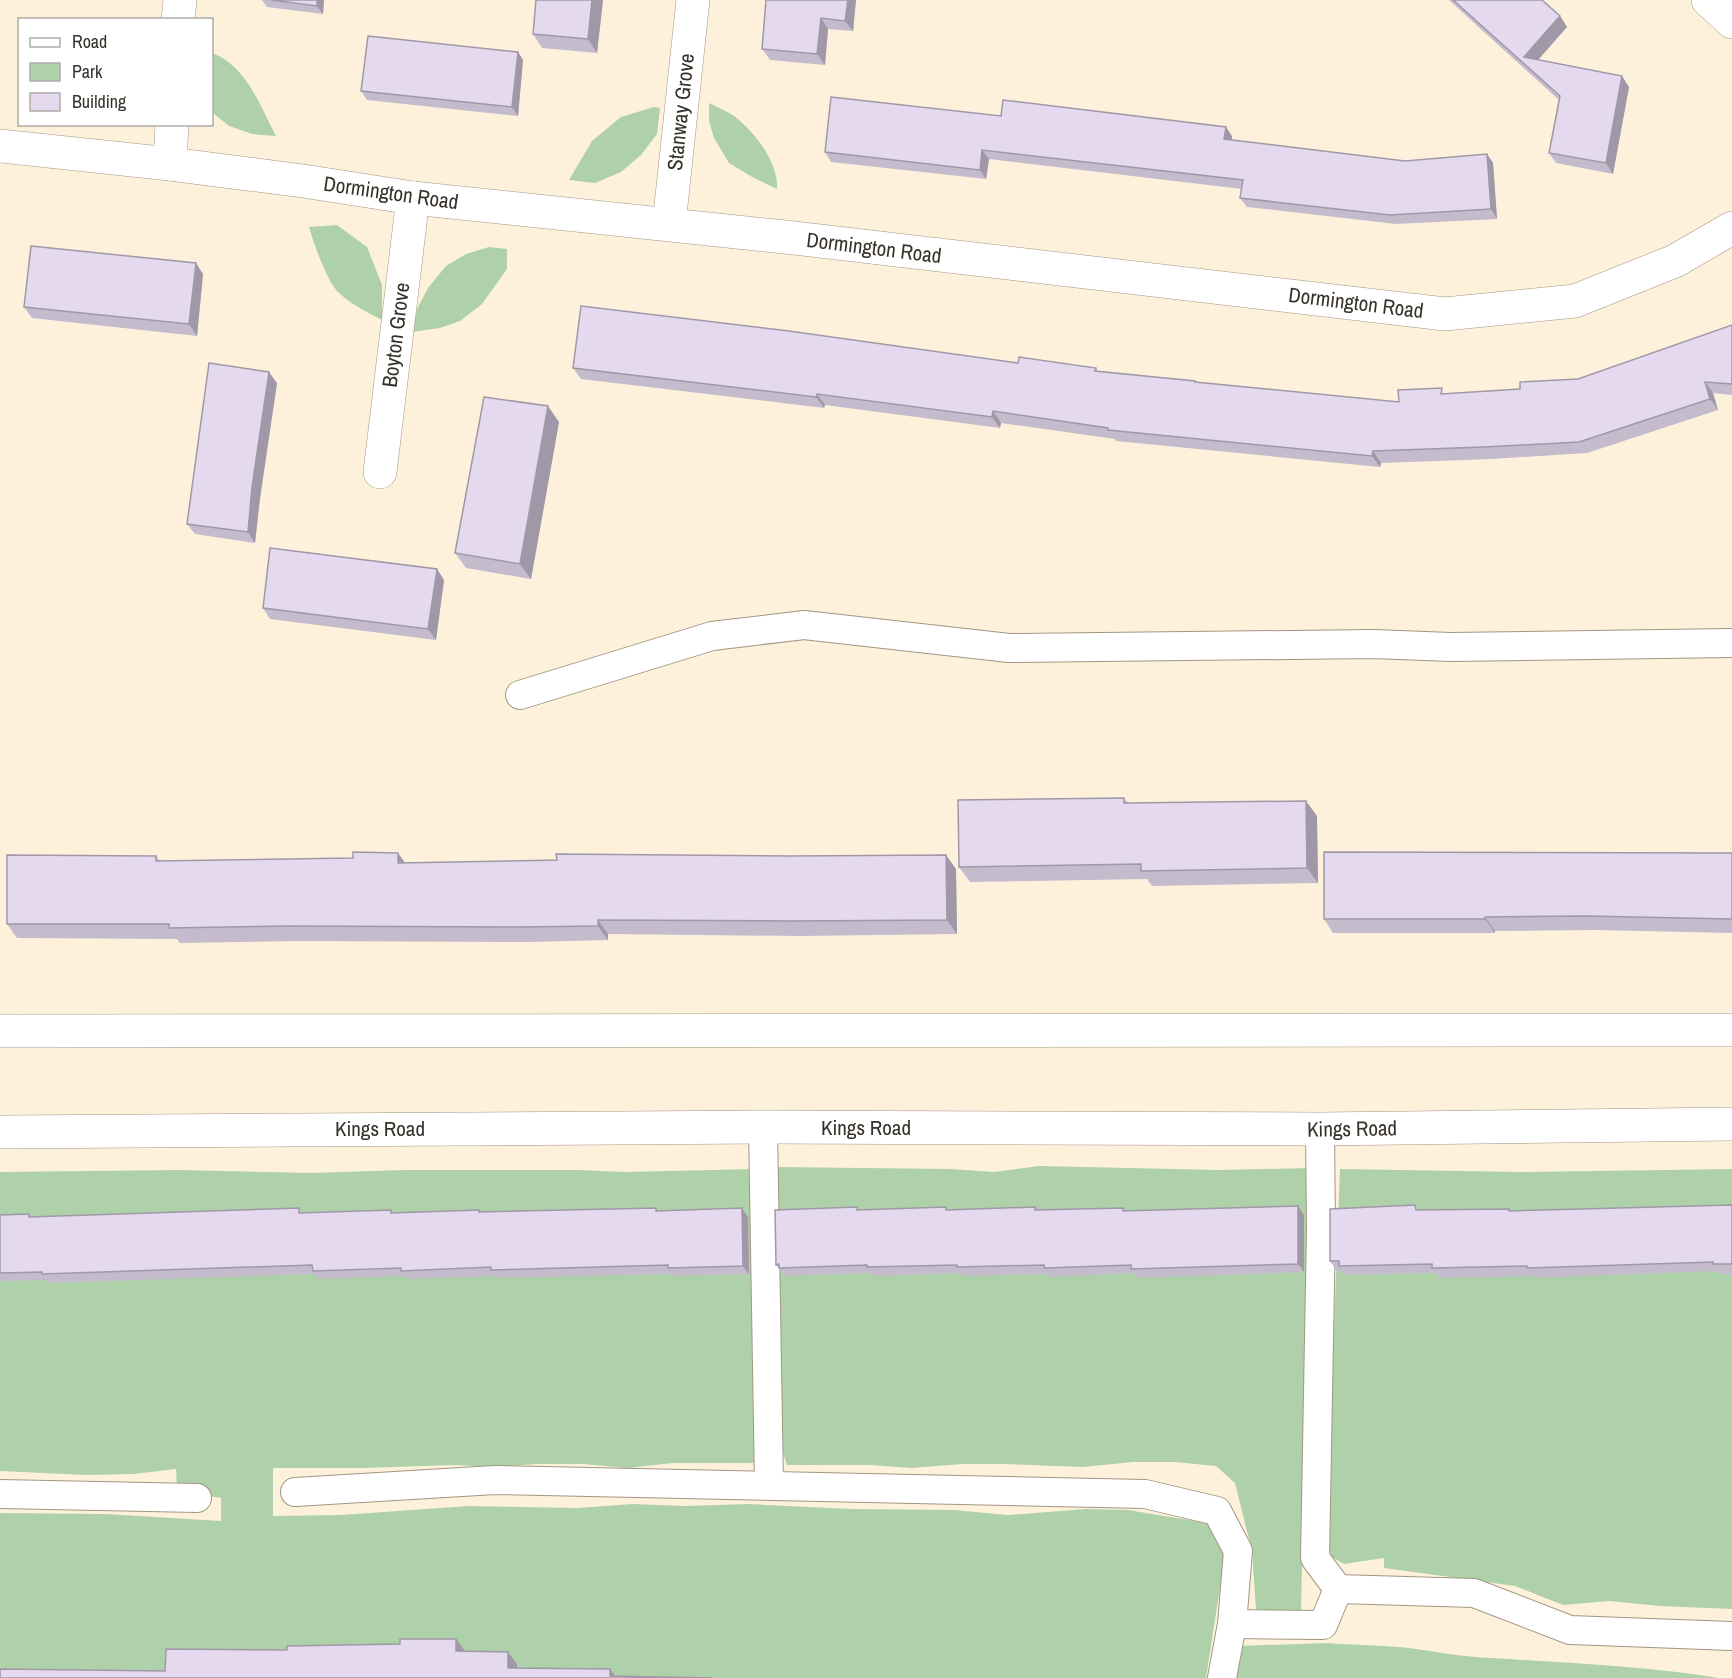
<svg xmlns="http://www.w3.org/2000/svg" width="1732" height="1678" font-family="'Archivo Narrow',sans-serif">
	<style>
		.green { fill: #aed1a9 }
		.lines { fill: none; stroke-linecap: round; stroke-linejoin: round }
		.lane-casing { stroke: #a29683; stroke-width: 30 }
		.street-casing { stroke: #a29683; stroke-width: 34 }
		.secondary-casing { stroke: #a29683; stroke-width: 34 }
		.lane { stroke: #fff; stroke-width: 28 }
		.street { stroke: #fff; stroke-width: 33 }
		.secondary { stroke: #fff; stroke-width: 33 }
		.wall { fill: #c4bbcd }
		.shaded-wall { fill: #a098a7 }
		.building { fill: #e4d9ee; stroke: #a098a7; stroke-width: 1.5 }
		.labels { text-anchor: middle; stroke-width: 6; stroke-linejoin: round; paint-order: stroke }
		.street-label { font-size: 21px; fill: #363129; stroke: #fff }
	</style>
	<rect width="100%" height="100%" fill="#fef1dc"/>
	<g class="green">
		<path d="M 212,53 C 247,66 260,106 276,136 L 252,134 L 229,126 L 213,113 L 212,111 Z"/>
		<path d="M 709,103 C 717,107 727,111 734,116 C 754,131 779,163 777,189 L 752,177 L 729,163 L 714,138 L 709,121 Z"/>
		<polygon points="654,107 660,108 657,134 641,155 621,172 595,183 569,180 592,141 621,117"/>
		<path d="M 337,225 L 367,247 L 382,285 L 382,320 C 367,312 350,304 338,292 C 326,279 314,244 309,227 Z"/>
		<polygon points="489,247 507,249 507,269 482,304 460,321 440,328 412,332 418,307 428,288 446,266 466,254"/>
		<polygon points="1039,1166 1219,1170 1310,1168 1301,1614 1256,1609 1252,1551 1235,1483 1216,1466 1175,1462 1133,1462 1083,1467 1002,1464 962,1464 911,1468 871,1465 787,1465 778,1438 776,1167 951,1169 994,1172"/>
		<polygon points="755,1169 760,1463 673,1463 628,1468 583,1464 537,1464 496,1467 452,1465 364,1468 273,1468 273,1516 341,1515 469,1506 578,1508 633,1504 685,1506 749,1504 852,1509 954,1510 1008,1515 1086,1509 1128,1510 1213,1524 1226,1549 1206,1678 0,1678 0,1513 106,1514 221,1521 221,1498 177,1491 176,1469 134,1474 86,1475 0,1471 0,1172 178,1170 314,1173 403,1170 578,1170 625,1172"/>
		<polygon points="1340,1169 1521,1172 1732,1169 1732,1609 1660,1606 1609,1601 1563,1605 1515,1586 1384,1568 1384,1558 1344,1564 1332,1557 1326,1540"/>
		<path d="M 1327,1643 C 1354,1645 1382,1645 1409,1648 C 1437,1652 1464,1657 1491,1658 C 1567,1663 1643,1666 1719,1678 L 1233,1678 L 1238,1646 Z"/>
	</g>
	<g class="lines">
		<defs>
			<g id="lane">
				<polyline points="520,695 712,636 804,625 1009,648 1373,644 1451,647 1732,643"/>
				<polyline points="763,1127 769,1485"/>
				<polyline points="1320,1129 1321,1229 1315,1558 1338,1589 1474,1593 1570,1630 1732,1636"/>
				<polyline points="295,1492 495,1480 1145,1494 1217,1511 1238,1551 1232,1624 1323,1625 1338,1589"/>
				<polyline points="0,1494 197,1498"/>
				<polyline points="1222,1678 1232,1624"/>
			</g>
			<g id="street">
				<polyline points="1708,0 1732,22"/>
				<polyline points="178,20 180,0"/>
				<polyline points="0,146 170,164 303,181 413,198 785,237 1445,314 1575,301 1675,261 1732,228"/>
				<polyline points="170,164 172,124"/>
				<polyline points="669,224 693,0"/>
				<polyline points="380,472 413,198"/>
			</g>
			<g id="secondary">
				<polyline points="0,1031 1732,1030"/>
				<polyline points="0,1132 763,1127 1320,1129 1732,1124"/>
			</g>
		</defs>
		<use href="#lane" class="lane-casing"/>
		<use href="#street" class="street-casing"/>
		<use href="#secondary" class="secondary-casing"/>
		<use href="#lane" class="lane"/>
		<use href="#street" class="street"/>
		<use href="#secondary" class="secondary"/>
	</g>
	<g class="wall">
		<polygon points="262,0 324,0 323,14 267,7"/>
		<polygon points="536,0 603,0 597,53 542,48 533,34"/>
		<polygon points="766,0 856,0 853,31 828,29 825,65 770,60 762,49"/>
		<polygon points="1449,0 1542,0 1560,16 1567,27 1537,60 1629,87 1613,174 1556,163 1549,153 1559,100 1473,22"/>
		<polygon points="518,52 523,60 518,116 367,100 361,91"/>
		<polygon points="1001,116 1232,136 1232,140 1405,161 1487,154 1493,163 1497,219 1396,224 1247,207 1240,198 1242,189 989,159 986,179 831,162 825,152"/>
		<polygon points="203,274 197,336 32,318 24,307"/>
		<polygon points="1732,325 1732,395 1713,393 1718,410 1587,453 1492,459 1381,463 1380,467 1116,441 1115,439 1001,423 1000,428 825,405 824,408 581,379 573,368 1018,363 1096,368 1098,371 1195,381 1196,383 1399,402 1446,394 1520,389 1578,379"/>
		<polygon points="277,383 260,498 255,543 195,534 187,524"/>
		<polygon points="559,422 531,579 466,568 455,553"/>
		<polygon points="444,580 436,640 270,619 263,608"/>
		<polygon points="1124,798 1128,803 1317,816 1318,883 1152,886 1147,879 970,882 959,867"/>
		<polygon points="1732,853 1732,933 1595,930 1495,931 1495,933 1333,933 1324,919"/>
		<polygon points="156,856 160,861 405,863 956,869 957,934 800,936 608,934 608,940 529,942 299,941 180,943 177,939 17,938 7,924"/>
		<polygon points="1732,1205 1732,1274 1720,1274 1718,1271 1534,1278 1533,1276 1439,1278 1436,1273 1346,1275 1343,1271 1337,1271 1330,1261 1419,1210 1509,1209 1510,1211"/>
		<polygon points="946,1207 948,1210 1123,1208 1125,1211 1304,1215 1304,1272 1137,1278 1134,1273 1050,1277 1048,1274 963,1276 961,1273 873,1276 871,1273 785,1276 776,1265"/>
		<polygon points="299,1208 302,1213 391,1210 392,1212 479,1210 480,1212 658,1211 748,1217 749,1274 674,1276 672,1274 497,1278 496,1276 407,1279 405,1276 319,1279 315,1274 48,1283 46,1280 0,1281 0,1215 29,1214 31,1217"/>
	</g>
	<g class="shaded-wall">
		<polygon points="317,0 324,0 323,14 317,6"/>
		<polygon points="592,0 603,0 597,53 588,39"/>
		<polygon points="848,0 856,0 853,31 845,21"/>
		<polygon points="1560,16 1567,27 1531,68 1524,57"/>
		<polygon points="821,18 828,29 825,65 817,54"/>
		<polygon points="518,52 523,60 518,116 512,107"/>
		<polygon points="1622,76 1629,87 1613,174 1606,163"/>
		<polygon points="1226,127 1232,136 1231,148 1224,139"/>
		<polygon points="982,150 989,159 986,179 980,170"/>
		<polygon points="1487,154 1493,163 1497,219 1491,209"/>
		<polygon points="196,263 203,274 197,336 189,324"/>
		<polygon points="269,372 277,383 260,498 255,543 248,532 252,487"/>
		<polygon points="1705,382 1713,393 1718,410 1710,399"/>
		<polygon points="817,394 825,405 824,408 816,397"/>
		<polygon points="548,406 559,422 531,579 520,564"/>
		<polygon points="993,411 1001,423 1000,428 992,417"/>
		<polygon points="1373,451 1381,463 1380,467 1372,456"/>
		<polygon points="437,569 444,580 436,640 428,629"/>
		<polygon points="1306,801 1317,816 1318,883 1307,868"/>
		<polygon points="398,853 408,867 398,863"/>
		<polygon points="946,855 956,869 957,934 947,920"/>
		<polygon points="1485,917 1495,931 1495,933 1485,919"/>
		<polygon points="598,920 608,934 608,940 598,926"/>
		<polygon points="1298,1206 1304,1215 1304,1272 1298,1264"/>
		<polygon points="742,1208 748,1217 749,1274 743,1266"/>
		<polygon points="456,1639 465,1651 456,1651"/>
		<polygon points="508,1652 517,1664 517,1678 508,1668"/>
		<polygon points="610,1669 617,1678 610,1676"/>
	</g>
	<g class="building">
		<polygon points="271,0 317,0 317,6"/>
		<polygon points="536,0 592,0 588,39 533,34"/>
		<polygon points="766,0 848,0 845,21 821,18 817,54 762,49"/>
		<polygon points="1453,0 1542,0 1560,16 1524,57 1622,76 1606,163 1549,153 1560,96"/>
		<polygon points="368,36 518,52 512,107 361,91"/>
		<polygon points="831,97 1001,116 1003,100 1226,127 1224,139 1405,161 1487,154 1491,209 1390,215 1240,198 1243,180 982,150 980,170 825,152"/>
		<polygon points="31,246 196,263 189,324 24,307"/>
		<polygon points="581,306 789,331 1018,363 1019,357 1096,368 1095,371 1195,381 1195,382 1399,402 1398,390 1442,388 1441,394 1520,389 1520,382 1578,379 1732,325 1732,384 1705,382 1710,399 1579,442 1484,447 1373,451 1372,456 1108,430 1108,428 993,411 992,417 817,394 816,397 573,368"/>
		<polygon points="209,363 269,372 252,487 248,532 187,524"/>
		<polygon points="484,397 548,406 520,564 455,553"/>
		<polygon points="270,548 437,569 428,629 263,608"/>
		<polygon points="1124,798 1124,803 1306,801 1307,868 1141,871 1141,864 959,867 958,800"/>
		<polygon points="353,852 398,853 398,863 557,860 556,854 790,856 946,855 947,920 790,921 598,920 598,926 519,927 289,926 169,928 169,924 7,924 7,855 156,856 156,861 353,858"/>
		<polygon points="1324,852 1732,853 1732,919 1585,916 1485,917 1485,919 1324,919"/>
		<polygon points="1415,1205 1416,1210 1509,1209 1509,1211 1732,1205 1732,1264 1713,1264 1713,1262 1527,1268 1527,1266 1432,1268 1432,1264 1339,1266 1339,1261 1330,1261 1330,1209"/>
		<polygon points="1298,1206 1298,1264 1131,1269 1131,1265 1045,1268 1044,1265 957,1267 957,1265 867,1267 867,1265 779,1268 779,1264 776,1265 775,1210 857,1207 857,1210 946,1207 946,1210 1035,1207 1035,1210 1123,1208 1123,1211"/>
		<polygon points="299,1208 299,1213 391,1210 391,1213 479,1210 479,1212 656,1208 656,1211 742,1208 743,1266 668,1268 668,1265 491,1270 491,1267 401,1271 401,1268 313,1271 312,1265 42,1274 42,1272 0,1273 0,1215 29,1214 29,1217"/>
		<polygon points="400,1639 456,1639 456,1651 508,1652 508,1668 610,1669 610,1676 713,1678 0,1678 0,1669 165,1671 166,1649 287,1650 287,1646 400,1644"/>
	</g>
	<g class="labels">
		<g class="street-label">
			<text transform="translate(681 112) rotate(-84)" y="7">Stanway Grove</text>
			<text transform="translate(391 193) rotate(8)" y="7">Dormington Road</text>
			<text transform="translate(874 248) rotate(7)" y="7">Dormington Road</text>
			<text transform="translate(1356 303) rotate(7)" y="7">Dormington Road</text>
			<text transform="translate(396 335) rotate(-83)" y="7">Boyton Grove</text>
			<text x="866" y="1135">Kings Road</text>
			<text x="380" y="1136">Kings Road</text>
			<text transform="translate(1352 1129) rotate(-1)" y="7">Kings Road</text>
		</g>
	</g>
	<rect x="18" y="18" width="195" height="108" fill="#ffffff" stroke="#afada9" stroke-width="1.5"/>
	<rect x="30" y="38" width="30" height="9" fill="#ffffff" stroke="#afada9" stroke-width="1.5"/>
	<text x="72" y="48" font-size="18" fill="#363129">Road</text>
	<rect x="30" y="63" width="30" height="18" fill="#aed1a9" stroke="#afada9" stroke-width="1.5"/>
	<text x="72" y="78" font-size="18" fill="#363129">Park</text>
	<rect x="30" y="93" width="30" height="18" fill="#e4d9ee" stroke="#afada9" stroke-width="1.5"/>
	<text x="72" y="108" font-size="18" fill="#363129">Building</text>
</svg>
